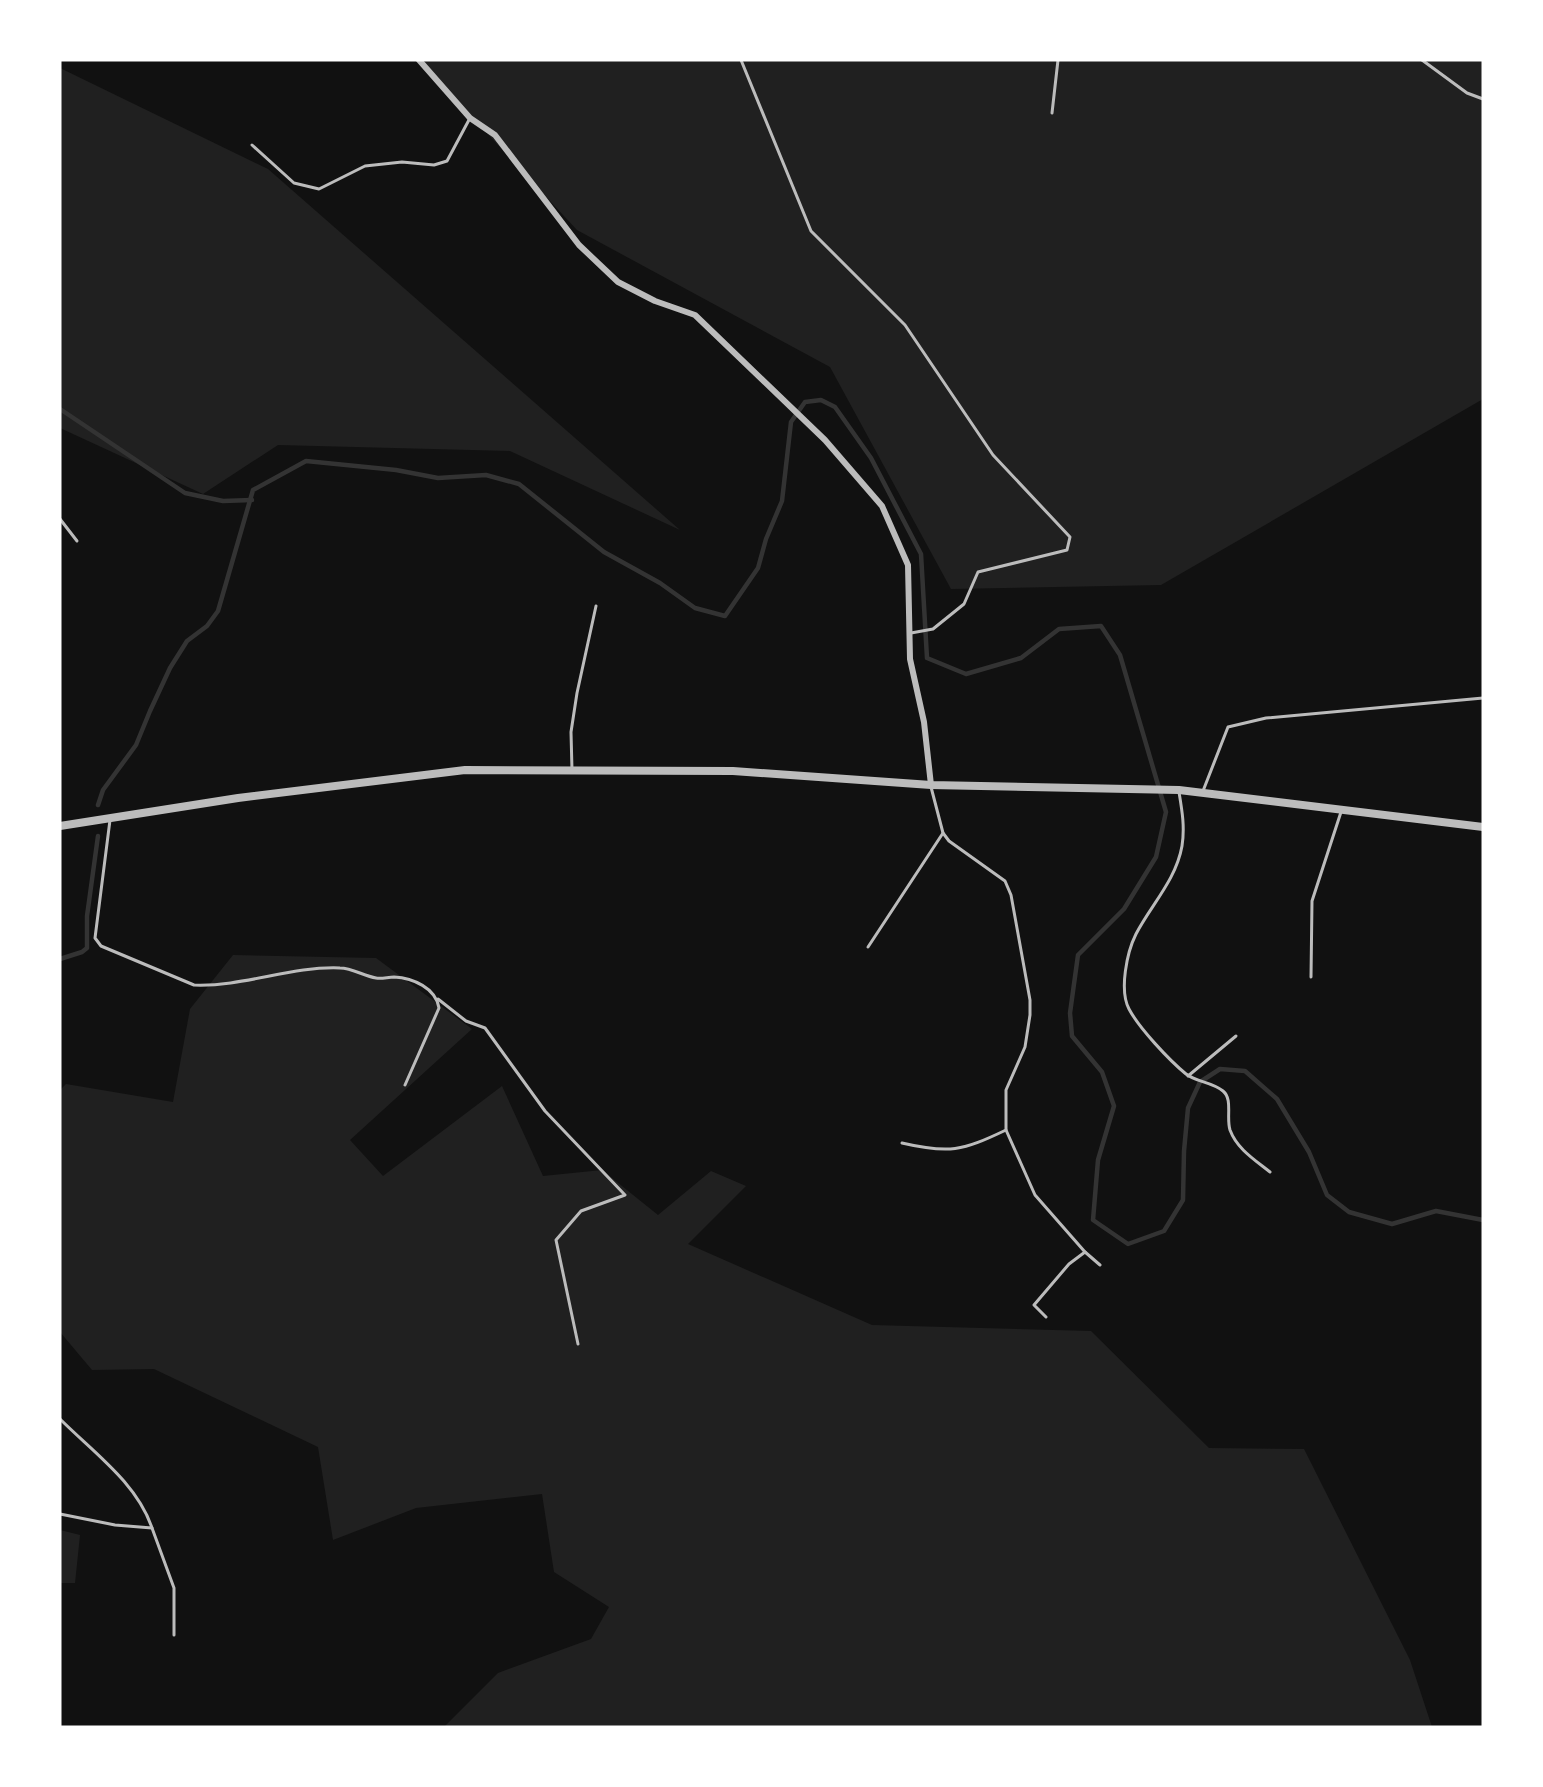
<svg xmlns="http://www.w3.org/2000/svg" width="1543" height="1787" font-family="Karla,sans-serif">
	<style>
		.green { fill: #202020 }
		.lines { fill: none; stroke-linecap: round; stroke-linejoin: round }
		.stream { stroke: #333; stroke-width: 4.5 }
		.service { stroke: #bcbcbc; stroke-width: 3 }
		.minor { stroke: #bcbcbc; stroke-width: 6 }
		.tertiary { stroke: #bcbcbc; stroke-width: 8 }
	</style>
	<rect width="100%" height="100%" fill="#111"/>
	<g class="green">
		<polygon points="419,60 1483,60 1483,399 1161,585 951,589 830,367 577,230"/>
		<polygon points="60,68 268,169 680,530 510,451 278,445 203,494 60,428"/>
		<polygon points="233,955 376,958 472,1029 350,1140 383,1176 502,1086 543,1176 602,1170 658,1215 711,1171 746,1186 688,1244 872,1325 1091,1331 1209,1448 1304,1449 1410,1660 1432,1727 444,1727 498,1673 591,1639 609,1607 554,1572 542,1494 416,1508 333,1540 318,1447 154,1369 92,1370 60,1332 60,1090 66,1084 173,1102 190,1009"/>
		<polygon points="60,1530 80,1535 75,1583 60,1583"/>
	</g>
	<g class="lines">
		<g class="stream">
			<polyline points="60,409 185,493 223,501 252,500"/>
			<polyline points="98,805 103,790 136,745 150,711 170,668 187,641 207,626 218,611 253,490 306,461 396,470 438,478 486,475 519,484 604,552 660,583 695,608 725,616 758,568 766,539 782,501 791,422 805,402 821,400 835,407 871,458 921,554 927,658 966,674 1021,658 1059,629 1101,626 1120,655 1166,812 1156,857 1124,909 1078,955 1070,1013 1072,1036 1102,1072 1114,1106 1098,1160 1093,1220 1128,1244 1164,1231 1183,1200 1184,1151 1188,1108 1200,1082 1220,1069 1245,1071 1277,1099 1309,1152 1327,1195 1349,1212 1392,1224 1436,1211 1483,1220"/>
			<polyline points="60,959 82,952 87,948 87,916 98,836"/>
		</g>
		<g class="service">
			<polyline points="741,60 811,231 905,325 993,455 1070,537 1067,550 978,572 964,604 933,629 911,633"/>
			<polyline points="1422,60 1467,93 1483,99"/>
			<polyline points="1052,113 1058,60"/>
			<polyline points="252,145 294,183 319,189 365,166 402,162 434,165 447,161 470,118"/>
			<polyline points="60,519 77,541"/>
			<polyline points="572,770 571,732 577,693 596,606"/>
			<polyline points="931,787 943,833 949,841 1005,881 1011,895 1030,1000 1030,1015 1025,1047 1006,1090 1006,1130 1035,1195 1085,1252 1100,1265"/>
			<polyline points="1203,791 1228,727 1266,718 1483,698"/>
			<path d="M 1179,792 C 1182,810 1185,827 1182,846 C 1176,880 1151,905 1136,934 C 1127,952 1119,990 1129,1009 C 1139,1028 1169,1060 1186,1074 C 1196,1082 1212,1082 1223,1091 C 1233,1099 1226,1118 1230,1130 C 1237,1149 1255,1160 1270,1172"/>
			<path d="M 110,820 L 95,938 L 101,946 L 194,985 C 243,987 291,966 340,968 C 352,968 364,976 376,978 C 382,979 388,977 394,977 C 413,978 436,988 439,1008 L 405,1085"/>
			<polyline points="868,947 943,833"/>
			<polyline points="1311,977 1312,901 1341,812"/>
			<polyline points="438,999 466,1021 485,1028 545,1111 625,1195 581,1211 556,1240 578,1344"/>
			<polyline points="1188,1076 1236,1036"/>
			<path d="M 902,1143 C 949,1154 962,1151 1006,1130"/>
			<polyline points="1046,1317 1034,1305 1069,1264 1085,1252"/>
			<path d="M 60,1419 C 93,1452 137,1483 152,1528 L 115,1525 L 60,1514"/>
			<polyline points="152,1528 174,1588 174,1635"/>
		</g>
		<polyline class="minor" points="419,60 470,118 495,135 579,245 618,282 655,301 695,315 825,440 882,506 908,565 910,659 924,722 931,785"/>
		<polyline class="tertiary" points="60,826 238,798 465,770 733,771 931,785 1179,790 1483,827"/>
	</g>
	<rect width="1543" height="1787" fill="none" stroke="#ffffff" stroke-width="123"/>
</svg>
